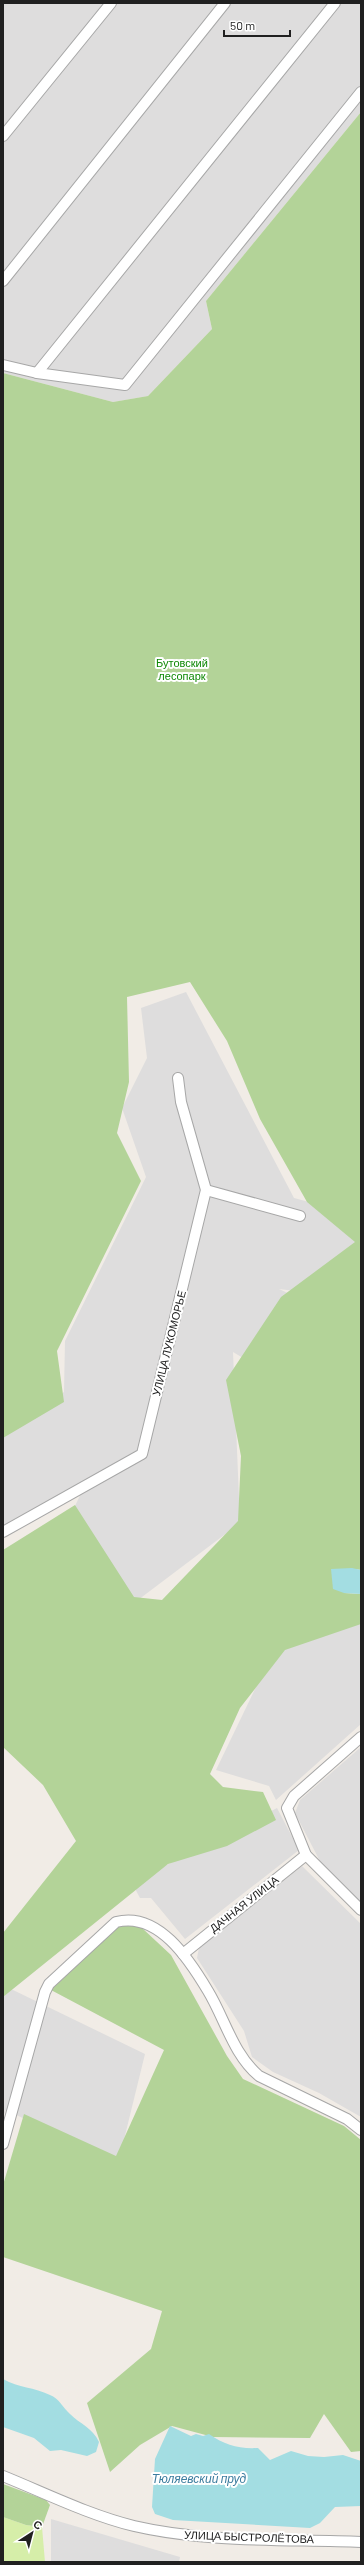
<svg xmlns="http://www.w3.org/2000/svg" width="364" height="2565" font-family="Barlow,sans-serif">
	<style>
		.residential { fill: #dedddd }
		.grass { fill: #d6eea9 }
		.forest { fill: #b3d398 }
		.water { fill: #a3dde2 }
		.lines { fill: none; stroke-linecap: round; stroke-linejoin: round }
		.street-casing { stroke: #a7a7a7; stroke-width: 12 }
		.street { stroke: #fff; stroke-width: 10 }
		.labels { text-anchor: middle; stroke-width: 4; stroke-linejoin: round; paint-order: stroke }
		.park-label { font-size: 11px; fill: #0d8804; stroke: #fff }
		.street-label { font-size: 11px; fill: #202020; stroke: #fff }
		.water-label { font-size: 12px; font-style: italic; fill: #3d7d9f; stroke: #fff }
	</style>
	<rect width="100%" height="100%" fill="#f1ece6"/>
	<g class="residential">
		<polygon points="3,3 361,3 361,112 206,301 212,329 148,396 113,402 3,373"/>
		<polygon points="186,992 294,1198 361,1216 361,1299 279,1289 361,1327 275,1377 233,1352 240,1523 134,1603 68,1521 83,1489 3,1532 3,1437 64,1392 65,1341 146,1177 122,1108 147,1058 141,1008"/>
		<polygon points="361,1622 361,1724 276,1800 269,1786 216,1770 268,1662 303,1633"/>
		<polygon points="361,1747 361,1904 323,1867 295,1813 300,1800"/>
		<polygon points="277,1808 299,1850 185,1939 151,1898 140,1898 132,1883"/>
		<polygon points="302,1866 361,1924 361,2117 319,2093 273,2072 252,2057 244,2031 197,1958 199,1948"/>
		<polygon points="11,1989 145,2054 118,2164 6,2110 3,2117 3,1997"/>
		<polygon points="51,2519 180,2557 179,2562 51,2562"/>
	</g>
	<polygon class="grass" points="3,2517 26,2525 42,2527 45,2562 3,2562"/>
	<g class="forest">
		<polygon points="361,112 361,1570 355,1569 344,1593 361,1594 361,1624 285,1650 240,1708 210,1774 223,1787 263,1792 276,1820 227,1846 168,1864 3,1997 3,1933 76,1841 43,1785 3,1747 3,1550 75,1505 134,1597 162,1600 238,1521 241,1456 226,1380 281,1297 355,1242 307,1202 260,1119 227,1041 190,982 127,997 129,1082 117,1133 141,1181 57,1351 64,1402 3,1438 3,373 113,402 148,396 212,329 206,301"/>
		<polygon points="124,1924 142,1928 171,1955 227,2056 243,2079 344,2126 361,2140 361,2451 351,2452 324,2414 310,2438 213,2437 172,2426 140,2445 110,2472 87,2403 151,2349 162,2311 3,2257 3,2185 24,2114 116,2156 164,2050 51,1990 115,1929"/>
		<polygon points="3,2484 46,2500 50,2505 42,2527 26,2525 3,2517"/>
	</g>
	<g class="water">
		<polygon points="352,1568 361,1570 361,1594 344,1593 333,1589 331,1569"/>
		<path d="M 3,2379 C 19,2388 34,2387 50,2395 C 59,2398 63,2408 70,2414 C 80,2424 93,2428 99,2442 L 96,2452 L 87,2456 L 61,2450 L 50,2451 L 34,2438 L 3,2427 Z"/>
		<path d="M 170,2426 L 191,2436 L 196,2434 L 203,2436 L 209,2434 C 225,2445 238,2449 258,2448 L 270,2460 L 291,2451 L 308,2456 L 324,2457 L 343,2455 L 361,2461 L 361,2506 L 335,2507 L 320,2523 L 310,2528 L 173,2520 L 155,2514 L 152,2507 L 155,2459 Z"/>
	</g>
	<g class="lines">
		<defs>
			<g id="street">
				<polyline points="3,136 111,3"/>
				<polyline points="3,281 225,3"/>
				<polyline points="3,365 37,373 125,385 361,92"/>
				<polyline points="37,373 335,3"/>
				<polyline points="206,1190 300,1216"/>
				<polyline points="3,1532 142,1454 206,1190 181,1102 178,1078"/>
				<polyline points="361,1737 294,1796 287,1808 306,1855 361,1910"/>
				<polyline points="183,1954 306,1855"/>
				<path d="M 3,2144 L 45,1992 L 49,1984 L 116,1922 C 158,1911 189,1959 208,1991 C 225,2019 233,2054 259,2076 L 347,2119 L 361,2130"/>
				<path d="M 3,2476 C 45,2493 89,2515 134,2526 C 207,2543 286,2539 361,2542"/>
			</g>
		</defs>
		<use href="#street" class="street-casing"/>
		<use href="#street" class="street"/>
	</g>
	<g class="labels">
		<g class="park-label">
			<text x="182" y="667">Бутовский<tspan x="182" dy="13">лесопарк</tspan></text>
		</g>
		<g class="street-label">
			<text transform="translate(169 1343) rotate(-76)" y="4">УЛИЦА ЛУКОМОРЬЕ</text>
			<text transform="translate(244 1904) rotate(-38)" y="4">ДАЧНАЯ УЛИЦА</text>
			<text transform="translate(249 2537) rotate(2)" y="4">УЛИЦА БЫСТРОЛЁТОВА</text>
		</g>
		<g class="water-label">
			<text x="199" y="2483">Тюляевский пруд</text>
		</g>
	</g>
	<rect width="364" height="2565" fill="none" stroke="#202020" stroke-width="8"/>
	<g transform="translate(32 2533) rotate(36)" stroke="#ffffff" stroke-width="3" paint-order="stroke">
	<path d="M0-3L7 15L0 10L-7 15Z" fill="#202020"/>
	<text y="-6" font-size="11" font-weight="bold" text-anchor="middle" fill="#202020">С</text>
	</g>
	<path d="M224 30v6h66v-6" fill="none" stroke="#202020" stroke-width="2"/>
	<text x="230" y="30" font-size="12" fill="#202020" stroke="#ffffff" stroke-width="3" paint-order="stroke">50 m</text>
</svg>
